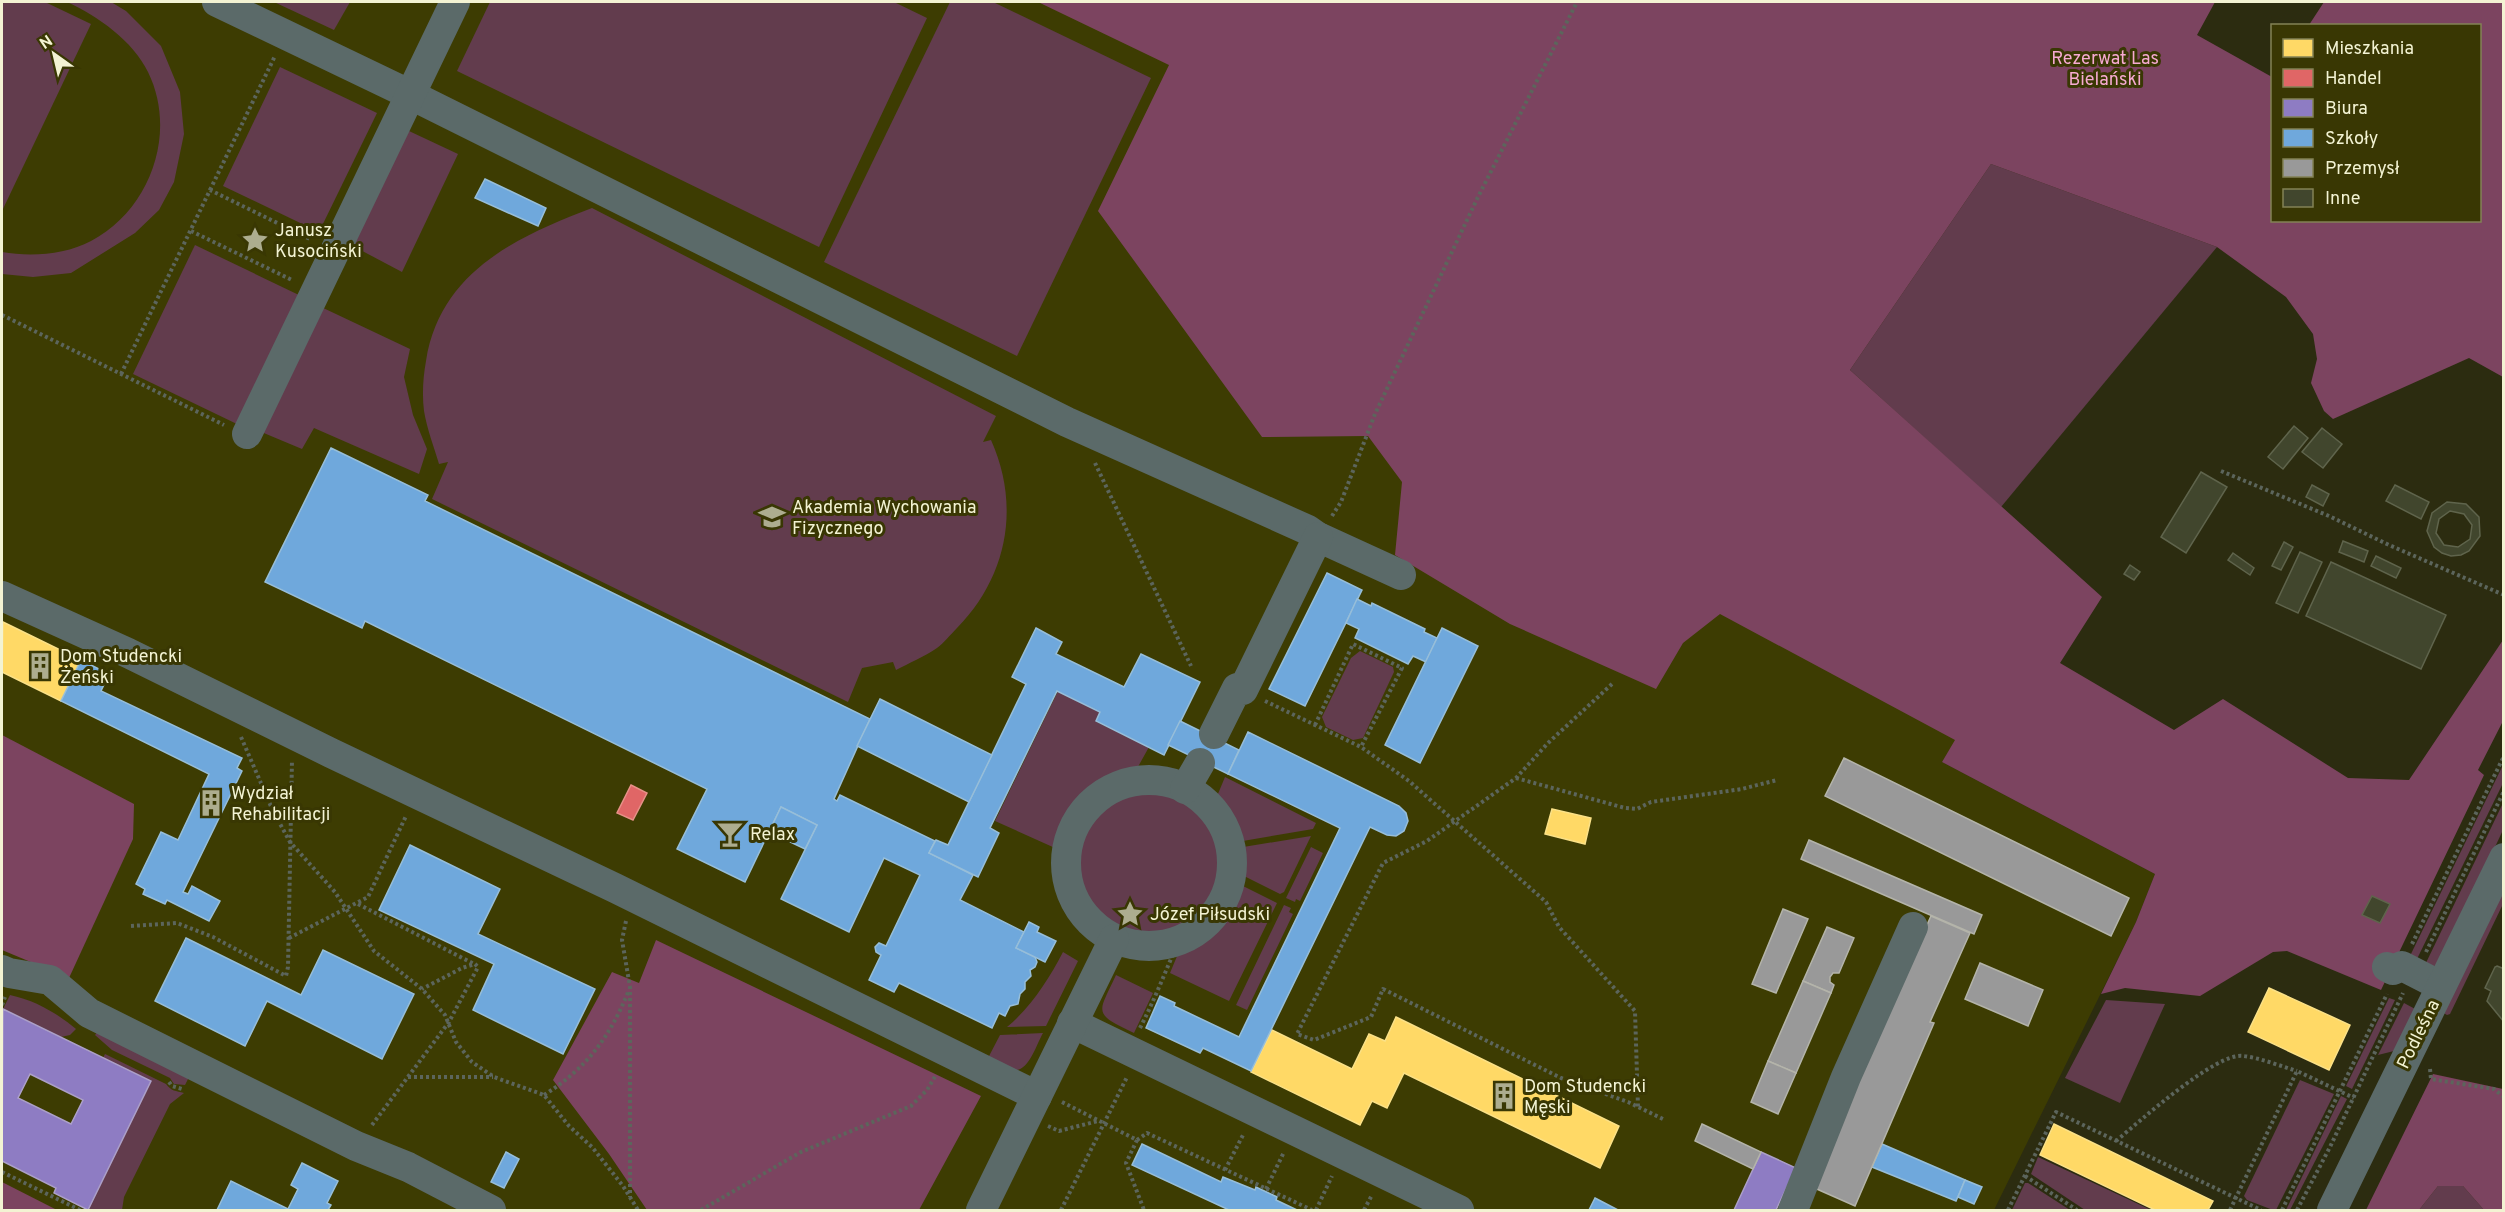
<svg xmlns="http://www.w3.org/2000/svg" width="2505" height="1212" font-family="Overpass,sans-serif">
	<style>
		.built { fill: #3d3c02 }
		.green { fill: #623c4d }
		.forest { fill: #7c4460 }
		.homes { fill: #ffd966; stroke: #fbe187; stroke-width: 1.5 }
		.shops { fill: #e06666; stroke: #e69087; stroke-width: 1.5 }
		.offices { fill: #8e7cc3; stroke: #aca0c8; stroke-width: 1.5; fill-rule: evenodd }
		.schools { fill: #6fa8dc; stroke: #97bed9; stroke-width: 1.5 }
		.industry { fill: #999; stroke: #b4b4aa; stroke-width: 1.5 }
		.building { fill: #41462d; stroke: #5f644c; stroke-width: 1.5; fill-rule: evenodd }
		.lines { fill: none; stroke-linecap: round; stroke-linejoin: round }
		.path { stroke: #5c655c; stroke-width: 4; stroke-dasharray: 3 3; stroke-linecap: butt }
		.minor { stroke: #5b6a69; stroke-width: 30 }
		.labels { text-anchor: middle; stroke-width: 6; stroke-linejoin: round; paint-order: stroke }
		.park-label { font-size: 18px; fill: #f7aad2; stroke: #393703 }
		.poi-label { font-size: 18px; fill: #f3f3d3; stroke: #393703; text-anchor: start }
		.street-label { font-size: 18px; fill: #f3f3d3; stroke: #393703 }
	</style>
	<rect width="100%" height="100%" fill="#2c2c10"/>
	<polygon class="built" points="2,2 1565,2 1956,740 1942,762 2155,874 2136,922 1994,1210 2,1210"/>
	<g class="green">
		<polygon points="2,2 45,2 91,24 2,211"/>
		<path d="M 67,2 L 111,2 L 126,11 L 161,46 L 180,92 L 184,134 L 174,182 L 159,210 L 135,233 L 71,273 L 33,277 L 2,274 L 2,252 C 30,257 65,255 91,241 C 150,210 178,133 148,72 C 133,41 98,16 67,2 Z"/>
		<polygon points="274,2 350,2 334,30"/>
		<polygon points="490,2 894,2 927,18 819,247 457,71"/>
		<polygon points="950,2 993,2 1151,78 1017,356 824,262"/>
		<polygon points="280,67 377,113 319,232 223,186"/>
		<polygon points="409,131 458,154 402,272 351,245"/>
		<polygon points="1991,164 2217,247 2001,507 1850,370"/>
		<path d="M 592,208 L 996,416 L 983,442 L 991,440 C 1021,507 1007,577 957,628 C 950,635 944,643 937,648 C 924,657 909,663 896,670 L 893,662 L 862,668 L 848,702 L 432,499 L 448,462 L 439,464 C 434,447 427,429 424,411 C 422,395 423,377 426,361 C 440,272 516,237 592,208 Z"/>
		<polygon points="195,245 301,296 239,425 133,374"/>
		<polygon points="319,306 410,349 404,377 413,415 427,449 419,474 314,428 302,449 259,431"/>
		<polygon points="1360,651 1393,667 1394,672 1363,738 1353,740 1326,727 1322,717 1351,658"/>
		<path d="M 1058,691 L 1102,712 L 1097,722 L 1149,747 L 1134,774 C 1095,784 1065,808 1055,848 L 995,821 Z"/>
		<polygon points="2503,765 2503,783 2416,961 2409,958"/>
		<polygon points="1225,777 1316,823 1313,829 1237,842 1232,828 1215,801"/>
		<circle cx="1148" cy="861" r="73"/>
		<polygon points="2503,803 2503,830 2440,964 2438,968 2424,967"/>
		<polygon points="1311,836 1284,892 1280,894 1240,874 1237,848"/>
		<polygon points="1311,847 1323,853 1300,901 1296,899 1295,902 1286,898"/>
		<path d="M 1237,883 L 1277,903 L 1229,1001 L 1170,973 L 1180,949 C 1209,936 1227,914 1237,883 Z"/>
		<polygon points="2503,886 2503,904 2450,1014 2447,1015 2442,1012"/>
		<polygon points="1284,905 1291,908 1289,912 1293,914 1247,1010 1236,1005"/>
		<path d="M 1063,952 L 1078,961 L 1046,1026 L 1007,1027 C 1031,1007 1049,979 1063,952 Z"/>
		<path d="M 1116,975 L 1153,993 L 1134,1033 C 1092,1013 1098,1014 1116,975 Z"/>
		<path d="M 10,995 C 34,1000 57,1013 76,1029 L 70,1035 L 61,1037 L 3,1009 Z"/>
		<polygon points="2389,998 2395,1000 2352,1089 2346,1086"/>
		<polygon points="2106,1000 2165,1004 2120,1103 2065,1078"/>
		<polygon points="2404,1003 2417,1010 2398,1050 2378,1055"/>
		<polygon points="99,1030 190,1075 185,1085 174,1084 170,1078 112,1050 95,1035"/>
		<path d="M 1043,1033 C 1037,1043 1029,1071 1015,1070 C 1007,1069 996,1061 988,1058 L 1000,1035 Z"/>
		<path d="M 105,1054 L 166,1084 C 171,1091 176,1091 184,1093 L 170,1104 L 124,1197 L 122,1210 L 88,1210 L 151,1081 L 103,1058 Z"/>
		<polygon points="2300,1080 2334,1094 2276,1210 2273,1210 2247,1200 2244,1196"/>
		<polygon points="2341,1096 2347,1099 2290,1210 2286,1210"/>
		<polygon points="2038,1157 2151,1210 2085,1210 2031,1174"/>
		<polygon points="2025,1183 2028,1183 2070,1210 2012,1210"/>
		<polygon points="2438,1186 2463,1186 2484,1210 2419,1210"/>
	</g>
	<g class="forest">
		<polygon points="1038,2 2215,2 2197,35 2272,77 2272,220 2480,220 2480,26 2309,25 2324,2 2503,2 2503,377 2469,358 2333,419 2324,411 2311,383 2317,359 2313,334 2286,297 2217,247 1991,164 1850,370 2102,597 2060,663 2174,730 2223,699 2348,778 2409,780 2503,640 2503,721 2478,770 2484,775 2381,990 2287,951 2273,952 2200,996 2125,988 2101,994 2136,922 2155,874 1942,762 1955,740 1720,614 1683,643 1656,689 1510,624 1395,555 1402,482 1368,436 1262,437 1098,211 1169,65"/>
		<polygon points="2,735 134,804 133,839 69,978 2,950"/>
		<polygon points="656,940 981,1096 919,1210 647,1210 609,1154 553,1080 612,972 639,983"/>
		<polygon points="2433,1074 2503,1089 2503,1210 2484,1210 2463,1186 2438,1186 2419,1210 2366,1210"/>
		<polygon points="2,1182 57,1210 2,1210"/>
	</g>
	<g class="homes">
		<polygon points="3,622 81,660 61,701 2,672"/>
		<polygon points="1552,809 1591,818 1585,844 1545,834"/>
		<polygon points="2269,988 2350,1025 2329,1070 2248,1032"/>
		<polygon points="1396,1017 1619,1126 1600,1168 1404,1073 1387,1108 1372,1101 1360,1125 1251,1072 1272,1030 1352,1069 1369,1034 1385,1041"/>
		<polygon points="2054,1124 2213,1201 2208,1210 2155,1210 2040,1155"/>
	</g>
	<polygon class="shops" points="631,785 647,793 633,820 617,813"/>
	<g class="offices">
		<path d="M 3,1009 L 151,1081 L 88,1210 L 54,1193 L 56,1188 L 2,1161 ZM 30,1074 L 83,1100 L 71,1124 L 18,1098 Z"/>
		<polygon points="1761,1152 1796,1168 1776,1210 1734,1210"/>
	</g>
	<g class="schools">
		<polygon points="485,179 546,208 538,226 475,198"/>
		<polygon points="331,448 428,495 425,501 870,719 834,799 837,801 840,795 935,841 929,853 973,875 960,900 1024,932 1016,948 1035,957 1037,962 1035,967 1030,970 1031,976 1025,982 1025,989 1020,994 1018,1004 1010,1006 1005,1016 999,1013 992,1028 899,983 894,992 869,980 881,955 876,952 875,947 879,943 886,946 920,875 884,858 849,932 781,899 817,825 781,807 745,882 677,849 707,789 365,621 362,628 265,582"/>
		<polygon points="1327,573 1362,590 1305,706 1269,689"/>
		<polygon points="1357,599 1371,606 1372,603 1425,629 1424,632 1437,638 1426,662 1413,656 1408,664 1355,638 1359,629 1346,623"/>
		<polygon points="1036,628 1062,642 1056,654 1124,687 1141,654 1200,682 1164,755 1096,721 1100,712 1057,691 990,828 999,833 978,877 929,853 936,840 948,845 1026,684 1012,677"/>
		<polygon points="1442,628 1478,646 1420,763 1385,745"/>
		<polygon points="81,660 109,674 101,691 242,758 237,768 242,771 183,892 188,894 192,886 220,901 209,921 167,900 165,904 143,894 145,889 136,884 161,832 178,840 209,774 61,701"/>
		<polygon points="880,699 992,755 969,802 857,746"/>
		<polygon points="1180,721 1239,750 1228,774 1168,745"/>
		<polygon points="1248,732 1399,806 1406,813 1408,821 1404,831 1396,836 1387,835 1370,827 1251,1071 1203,1048 1200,1053 1146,1028 1160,996 1175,1003 1174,1006 1239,1037 1340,828 1228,774"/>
		<polygon points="781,807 817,825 805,849 769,832"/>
		<polygon points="410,845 500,889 478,934 595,989 563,1054 473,1010 494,964 379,910"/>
		<polygon points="1029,922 1039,927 1037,932 1056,941 1045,962 1016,948"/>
		<polygon points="186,938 301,995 323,950 414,994 382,1059 267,1001 245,1046 155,1001"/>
		<polygon points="1142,1144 1221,1182 1223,1177 1255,1190 1256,1187 1277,1197 1276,1200 1297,1210 1229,1210 1132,1165"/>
		<polygon points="1882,1144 1965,1180 1956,1201 1872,1167"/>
		<polygon points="506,1152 519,1159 504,1188 491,1182"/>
		<polygon points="302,1163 338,1181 327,1203 331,1205 328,1210 217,1210 231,1181 288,1209 298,1189 291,1185"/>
		<polygon points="1965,1180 1982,1187 1974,1204 1958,1197"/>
		<polygon points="1595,1198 1618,1210 1589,1210"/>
	</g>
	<g class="industry">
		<polygon points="1844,758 2129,898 2111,936 1825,796"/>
		<polygon points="1809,840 1982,915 1974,934 1801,859"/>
		<polygon points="1783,909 1808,919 1776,993 1752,984"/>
		<polygon points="1931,916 1970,933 1930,1022 1934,1023 1855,1206 1810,1186"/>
		<polygon points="1827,927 1854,938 1839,973 1833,973 1830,977 1830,982 1834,985 1831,993 1803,981"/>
		<polygon points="1980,963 2043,990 2028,1026 1965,999"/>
		<polygon points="1803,981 1831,993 1796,1073 1768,1061"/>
		<polygon points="1768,1061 1796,1073 1778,1114 1751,1102"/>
		<polygon points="1702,1124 1761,1152 1753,1169 1695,1141"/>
	</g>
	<g class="building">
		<polygon points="2294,426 2308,438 2283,469 2268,457"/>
		<polygon points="2322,428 2342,444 2323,468 2302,452"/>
		<polygon points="2201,472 2227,487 2186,553 2161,537"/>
		<polygon points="2312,485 2329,494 2323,506 2306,497"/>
		<polygon points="2395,485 2429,502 2421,519 2386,501"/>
		<path d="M 2447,502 L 2466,504 L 2479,517 L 2480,536 L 2469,551 L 2461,555 L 2451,556 L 2442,553 L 2434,547 L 2427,531 L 2432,513 ZM 2450,511 L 2464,514 L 2472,525 L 2470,539 L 2458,547 L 2444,545 L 2436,533 L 2439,519 Z"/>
		<polygon points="2343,541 2368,551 2364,562 2339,552"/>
		<polygon points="2284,542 2293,547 2281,570 2272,566"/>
		<polygon points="2300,552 2322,562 2298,613 2276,603"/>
		<polygon points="2233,553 2254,568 2250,575 2228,560"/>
		<polygon points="2376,556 2401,568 2396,578 2371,566"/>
		<polygon points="2331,562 2446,615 2421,669 2306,616"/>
		<polygon points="2130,565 2140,572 2134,580 2124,574"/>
		<polygon points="2372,896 2390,904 2380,923 2362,915"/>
		<polygon points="2497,966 2502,968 2504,966 2504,1022 2487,1001 2491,991 2485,988 2495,967"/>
	</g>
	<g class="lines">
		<g class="path">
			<polyline points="210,190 275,56"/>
			<polyline points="191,231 292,280"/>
			<polyline points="2,315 224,425"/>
			<polyline points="121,374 210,190 312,240"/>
			<polyline points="1095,463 1191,666"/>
			<polyline points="2221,471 2329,516 2389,545 2504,595"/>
			<polyline points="1332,516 1341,502 1375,414 1477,199 1577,2"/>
			<polyline points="1612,684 1548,743 1516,778 1427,841 1383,863 1297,1034 1314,1040 1371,1017 1383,989 1561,1078 1628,1102 1665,1120"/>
			<polyline points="1265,701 1361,747 1409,781 1546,902 1559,927 1635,1011 1638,1107"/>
			<polyline points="1315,725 1353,644 1402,668 1361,747"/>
			<polyline points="241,737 273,811 290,842 335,892 374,951 422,989 445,1015 456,1042 472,1062 494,1077 544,1095 569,1126 592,1147 623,1186 638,1210"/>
			<polyline points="1516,778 1625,808 1637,809 1651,802 1742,789 1777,780"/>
			<polyline points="358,904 474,964"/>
			<polyline points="626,921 622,940 630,987 630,1197"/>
			<polyline points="131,926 177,923 213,937 286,976 288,967 292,760"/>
			<polyline points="289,938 368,897 406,816"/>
			<polyline points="2412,944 2504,756"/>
			<polyline points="2426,952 2504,791"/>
			<polyline points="2,1005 5,997"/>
			<path d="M 1140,1028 C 1155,999 1166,970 1179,940"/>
			<polyline points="2430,1069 2431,1079 2494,1089 2504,1097"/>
			<polyline points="408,1077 493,1077"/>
			<polyline points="169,1082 172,1086 182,1089"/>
			<path d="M 544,1095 C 587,1068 610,1037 629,990"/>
			<polyline points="1062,1102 1137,1140 1126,1163 1144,1210"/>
			<polyline points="372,1125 449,1022 478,967 475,964 462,968 422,989"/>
			<polyline points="1048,1126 1059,1131 1098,1121"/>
			<polyline points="1137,1140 1147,1133 1312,1210"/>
			<path d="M 2116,1141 C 2139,1122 2216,1052 2243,1056 C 2261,1058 2280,1066 2297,1071"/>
			<polyline points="1225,1170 1244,1133"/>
			<polyline points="2,1172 80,1210"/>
			<polyline points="2025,1176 2077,1210"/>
			<polyline points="1266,1189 1284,1152"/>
			<polyline points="701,1210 801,1152 911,1106 927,1090 936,1075"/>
			<polyline points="1061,1210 1127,1077"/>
			<polyline points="1316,1210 1332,1176"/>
			<polyline points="1364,1210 1372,1195"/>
			<polyline points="2008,1210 2056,1112 2261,1210"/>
			<polyline points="2230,1210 2297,1071 2354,1098"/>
			<polyline points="2282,1210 2387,994"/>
			<polyline points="2297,1210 2330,1147 2403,993"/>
		</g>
		<g class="minor">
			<polyline points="217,2 409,94 1067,422 1308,530 1318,537 1401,575"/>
			<polyline points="247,434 455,2"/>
			<polyline points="2,596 128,653 331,753 615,888 1037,1096"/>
			<polyline points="1214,734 1237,688 1243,690 1318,537"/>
			<circle cx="1149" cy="863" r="83"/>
			<polyline points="1185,789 1200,763"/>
			<polyline points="2387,967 2393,970 2402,966 2441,986"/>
			<polyline points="2,970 9,973 50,980 89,1013 356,1146 408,1167 491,1210"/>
			<polyline points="1072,1023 1459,1210"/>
			<polyline points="981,1210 1114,939"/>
			<polyline points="1793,1210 1846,1077 1913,927"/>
			<polyline points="2332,1210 2504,858"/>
		</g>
	</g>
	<defs>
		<symbol id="sight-bare" viewBox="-9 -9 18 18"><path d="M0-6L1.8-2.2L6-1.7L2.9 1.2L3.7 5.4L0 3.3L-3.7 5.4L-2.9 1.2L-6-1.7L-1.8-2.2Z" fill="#adad8f" stroke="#393703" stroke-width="2.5" paint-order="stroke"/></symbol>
		<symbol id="university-bare" viewBox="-9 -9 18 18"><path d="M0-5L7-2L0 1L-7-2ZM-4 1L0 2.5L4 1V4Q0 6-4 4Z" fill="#adad8f" stroke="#393703" stroke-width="2.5" paint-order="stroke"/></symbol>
		<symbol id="building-bare" viewBox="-9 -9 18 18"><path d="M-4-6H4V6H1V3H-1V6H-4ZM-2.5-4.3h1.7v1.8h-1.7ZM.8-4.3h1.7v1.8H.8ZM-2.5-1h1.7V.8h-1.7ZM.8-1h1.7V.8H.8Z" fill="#adad8f" stroke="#393703" stroke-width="2.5" paint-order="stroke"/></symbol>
		<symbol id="bar-bare" viewBox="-9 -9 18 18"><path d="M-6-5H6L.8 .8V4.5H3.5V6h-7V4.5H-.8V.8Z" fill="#adad8f" stroke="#393703" stroke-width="2.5" paint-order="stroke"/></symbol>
	</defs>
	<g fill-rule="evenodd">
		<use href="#sight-bare" x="236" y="221" width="38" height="38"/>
		<use href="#university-bare" x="753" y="498" width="38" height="38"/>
		<use href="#building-bare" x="21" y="647" width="38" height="38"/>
		<use href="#building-bare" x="192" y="784" width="38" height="38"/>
		<use href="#bar-bare" x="711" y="815" width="38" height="38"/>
		<use href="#sight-bare" x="1111" y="895" width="38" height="38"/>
		<use href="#building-bare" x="1485" y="1077" width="38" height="38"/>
	</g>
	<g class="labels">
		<g class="park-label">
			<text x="2105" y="64">Rezerwat Las<tspan x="2105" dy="21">Bielański</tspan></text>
		</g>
		<g class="poi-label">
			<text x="275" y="236">Janusz<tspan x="275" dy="21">Kusociński</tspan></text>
			<text x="792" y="513">Akademia Wychowania<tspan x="792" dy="21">Fizycznego</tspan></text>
			<text x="60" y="662">Dom Studencki<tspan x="60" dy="21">Żeński</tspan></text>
			<text x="231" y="799">Wydział<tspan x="231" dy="21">Rehabilitacji</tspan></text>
			<text x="750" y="840">Relax</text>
			<text x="1150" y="920">Józef Piłsudski</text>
			<text x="1524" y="1092">Dom Studencki<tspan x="1524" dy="21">Męski</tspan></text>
		</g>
		<g class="street-label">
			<text transform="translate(2418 1034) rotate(-64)" y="6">Podleśna</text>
		</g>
	</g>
	<rect width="2505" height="1212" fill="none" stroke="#f3f3d3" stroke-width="6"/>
	<rect x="2271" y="24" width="210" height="198" fill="#393703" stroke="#838256" stroke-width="1.5"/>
	<rect x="2283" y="39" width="30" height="18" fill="#ffd966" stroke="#838256" stroke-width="1.5"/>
	<text x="2325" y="54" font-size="18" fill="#f3f3d3">Mieszkania</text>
	<rect x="2283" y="69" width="30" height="18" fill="#e06666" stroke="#838256" stroke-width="1.5"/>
	<text x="2325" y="84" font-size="18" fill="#f3f3d3">Handel</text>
	<rect x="2283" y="99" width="30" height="18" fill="#8e7cc3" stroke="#838256" stroke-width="1.5"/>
	<text x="2325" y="114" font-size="18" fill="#f3f3d3">Biura</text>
	<rect x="2283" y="129" width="30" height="18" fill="#6fa8dc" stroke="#838256" stroke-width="1.5"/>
	<text x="2325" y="144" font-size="18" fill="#f3f3d3">Szkoły</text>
	<rect x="2283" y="159" width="30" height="18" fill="#999999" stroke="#838256" stroke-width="1.5"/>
	<text x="2325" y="174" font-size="18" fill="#f3f3d3">Przemysł</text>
	<rect x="2283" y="189" width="30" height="18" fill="#41462d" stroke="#838256" stroke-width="1.5"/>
	<text x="2325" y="204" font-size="18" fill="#f3f3d3">Inne</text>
	<g transform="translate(54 54) rotate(326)" stroke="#393703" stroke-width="4.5" paint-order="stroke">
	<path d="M0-4.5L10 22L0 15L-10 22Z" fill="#f3f3d3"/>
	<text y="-9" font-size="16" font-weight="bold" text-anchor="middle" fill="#f3f3d3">N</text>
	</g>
</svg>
